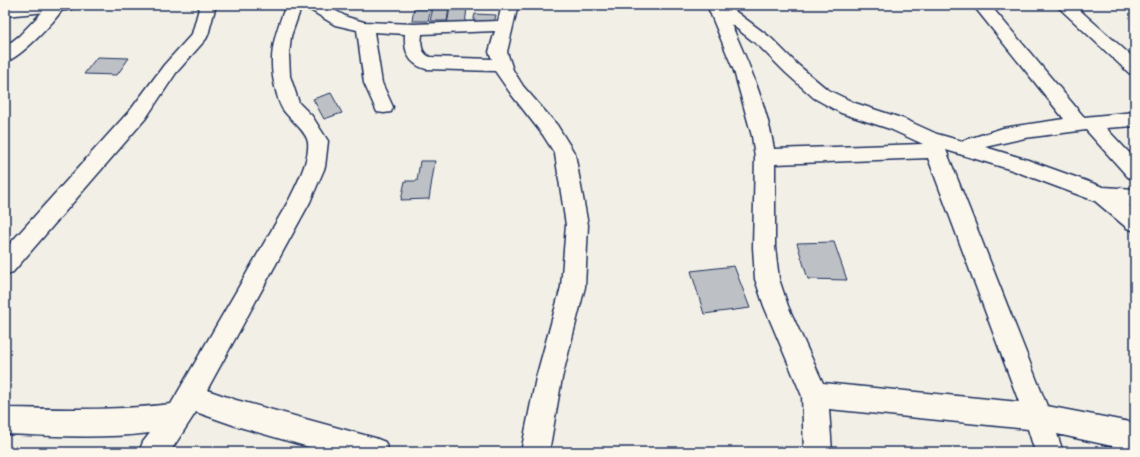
<svg xmlns="http://www.w3.org/2000/svg" width="1140" height="457" font-family="Pangolin,sans-serif">
	<style>
		.building { fill: #bdc0c4; stroke: #1b2f5e }
		.lines { fill: none; stroke-linecap: round; stroke-linejoin: round }
		.minor-casing { stroke: #1b2f5e; stroke-width: 3 }
		.major-casing { stroke: #1b2f5e; stroke-width: 3 }
		.minor { fill: #fbf7ec; fill-rule: evenodd }
		.major { fill: #fbf7ec; fill-rule: evenodd }
	</style>
	<rect width="100%" height="100%" fill="#f2efe6"/>
	<filter id="ink" filterUnits="userSpaceOnUse"><feTurbulence type="fractalNoise" baseFrequency=".025" numOctaves="2"/><feDisplacementMap in="SourceGraphic" scale="8" xChannelSelector="R" yChannelSelector="G"/><feConvolveMatrix kernelMatrix="1 2 1 2 8 2 1 2 1" color-interpolation-filters="sRGB"/></filter>
	<g filter="url(#ink)">
		<g class="building">
			<polygon points="450,7 467,7 465,25 447,25"/>
			<polygon points="414,8 431,8 428,21 412,21"/>
			<polygon points="433,8 449,8 447,21 430,21"/>
			<polygon points="475,14 496,15 493,27 472,26"/>
			<polygon points="97,57 129,58 117,75 84,74"/>
			<polygon points="331,93 342,113 324,119 313,99"/>
			<polygon points="420,161 435,161 429,199 401,200 405,181 417,181"/>
			<polygon points="834,242 847,280 808,279 797,243"/>
			<polygon points="734,266 750,308 704,314 691,271"/>
		</g>
		<g class="lines">
			<defs>
				<g id="minor">
					<path d="M 49,5 L 65,6 C 55,21 22,57 5,62 L 5,47 L 19,36 Z"/>
					<polygon points="200,5 216,5 208,35 206,39 176,73 146,118 13,272 5,275 5,249 132,108 164,65 192,34"/>
					<path d="M 286,5 L 302,5 L 291,36 L 289,55 L 290,76 L 299,103 L 312,116 L 328,141 L 325,167 L 310,202 L 207,390 L 236,400 L 375,438 L 385,442 L 389,452 L 326,452 L 236,426 L 196,412 L 170,452 L 139,452 L 143,442 L 150,433 C 102,439 53,436 5,434 L 5,408 C 61,409 116,411 171,404 L 289,200 C 297,184 310,159 308,142 C 306,131 290,119 284,111 C 279,105 278,98 276,91 C 267,58 274,36 286,5 Z"/>
					<path d="M 305,5 L 325,5 L 347,17 L 364,22 L 414,24 L 498,21 L 502,5 L 518,5 L 507,52 L 513,70 L 523,86 L 557,125 L 575,154 L 588,225 L 585,287 L 562,378 L 549,452 L 521,452 L 536,378 L 561,287 L 566,225 L 555,154 L 543,135 L 511,94 L 495,71 L 426,69 C 408,64 404,51 405,34 L 374,32 L 382,83 L 393,107 L 391,112 L 384,113 L 377,112 L 364,83 L 357,30 L 335,25 L 307,8 ZM 495,31 L 489,52 L 492,59 L 430,57 C 420,52 421,44 422,34 Z"/>
					<path d="M 707,5 L 727,5 L 771,38 L 798,65 L 828,90 L 855,103 L 904,119 L 937,134 L 962,141 L 1003,128 L 1064,119 L 973,5 L 990,5 L 1084,117 L 1135,112 L 1135,126 L 1106,128 L 1135,159 L 1135,180 L 1128,177 L 1086,130 L 1025,138 L 985,147 L 1025,159 L 1103,187 L 1135,189 L 1135,205 L 1129,205 L 1135,210 L 1135,231 L 1127,228 L 1095,201 L 1012,170 L 946,150 L 1047,406 L 1135,423 L 1135,451 L 1057,434 L 1063,452 L 1035,452 L 1028,429 L 829,409 L 832,452 L 804,452 L 802,396 L 764,306 L 755,279 L 753,247 L 755,157 L 752,136 L 734,71 ZM 731,24 L 759,46 L 786,73 L 814,98 L 841,113 L 890,129 L 923,144 L 774,149 C 767,106 749,64 731,24 ZM 928,158 L 1019,402 L 823,383 L 788,306 L 779,279 L 775,247 L 775,164 Z"/>
					<polygon points="1056,5 1074,5 1135,59 1135,75 1129,73"/>
				</g>
				<polygon id="major" points="17,5 75,5 73,8 67,10 5,16 5,6"/>
			</defs>
			<use href="#minor" class="minor-casing"/>
			<use href="#major" class="major-casing"/>
			<use href="#minor" class="minor"/>
			<use href="#major" class="major"/>
		</g>
	</g>
	<rect width="1140" height="457" fill="none" stroke="#fbf7ec" stroke-width="20"/>
	<rect x="10" y="10" width="1120" height="437" fill="none" stroke="#1b2f5e" stroke-width="1.5" filter="url(#ink)"/>
</svg>
